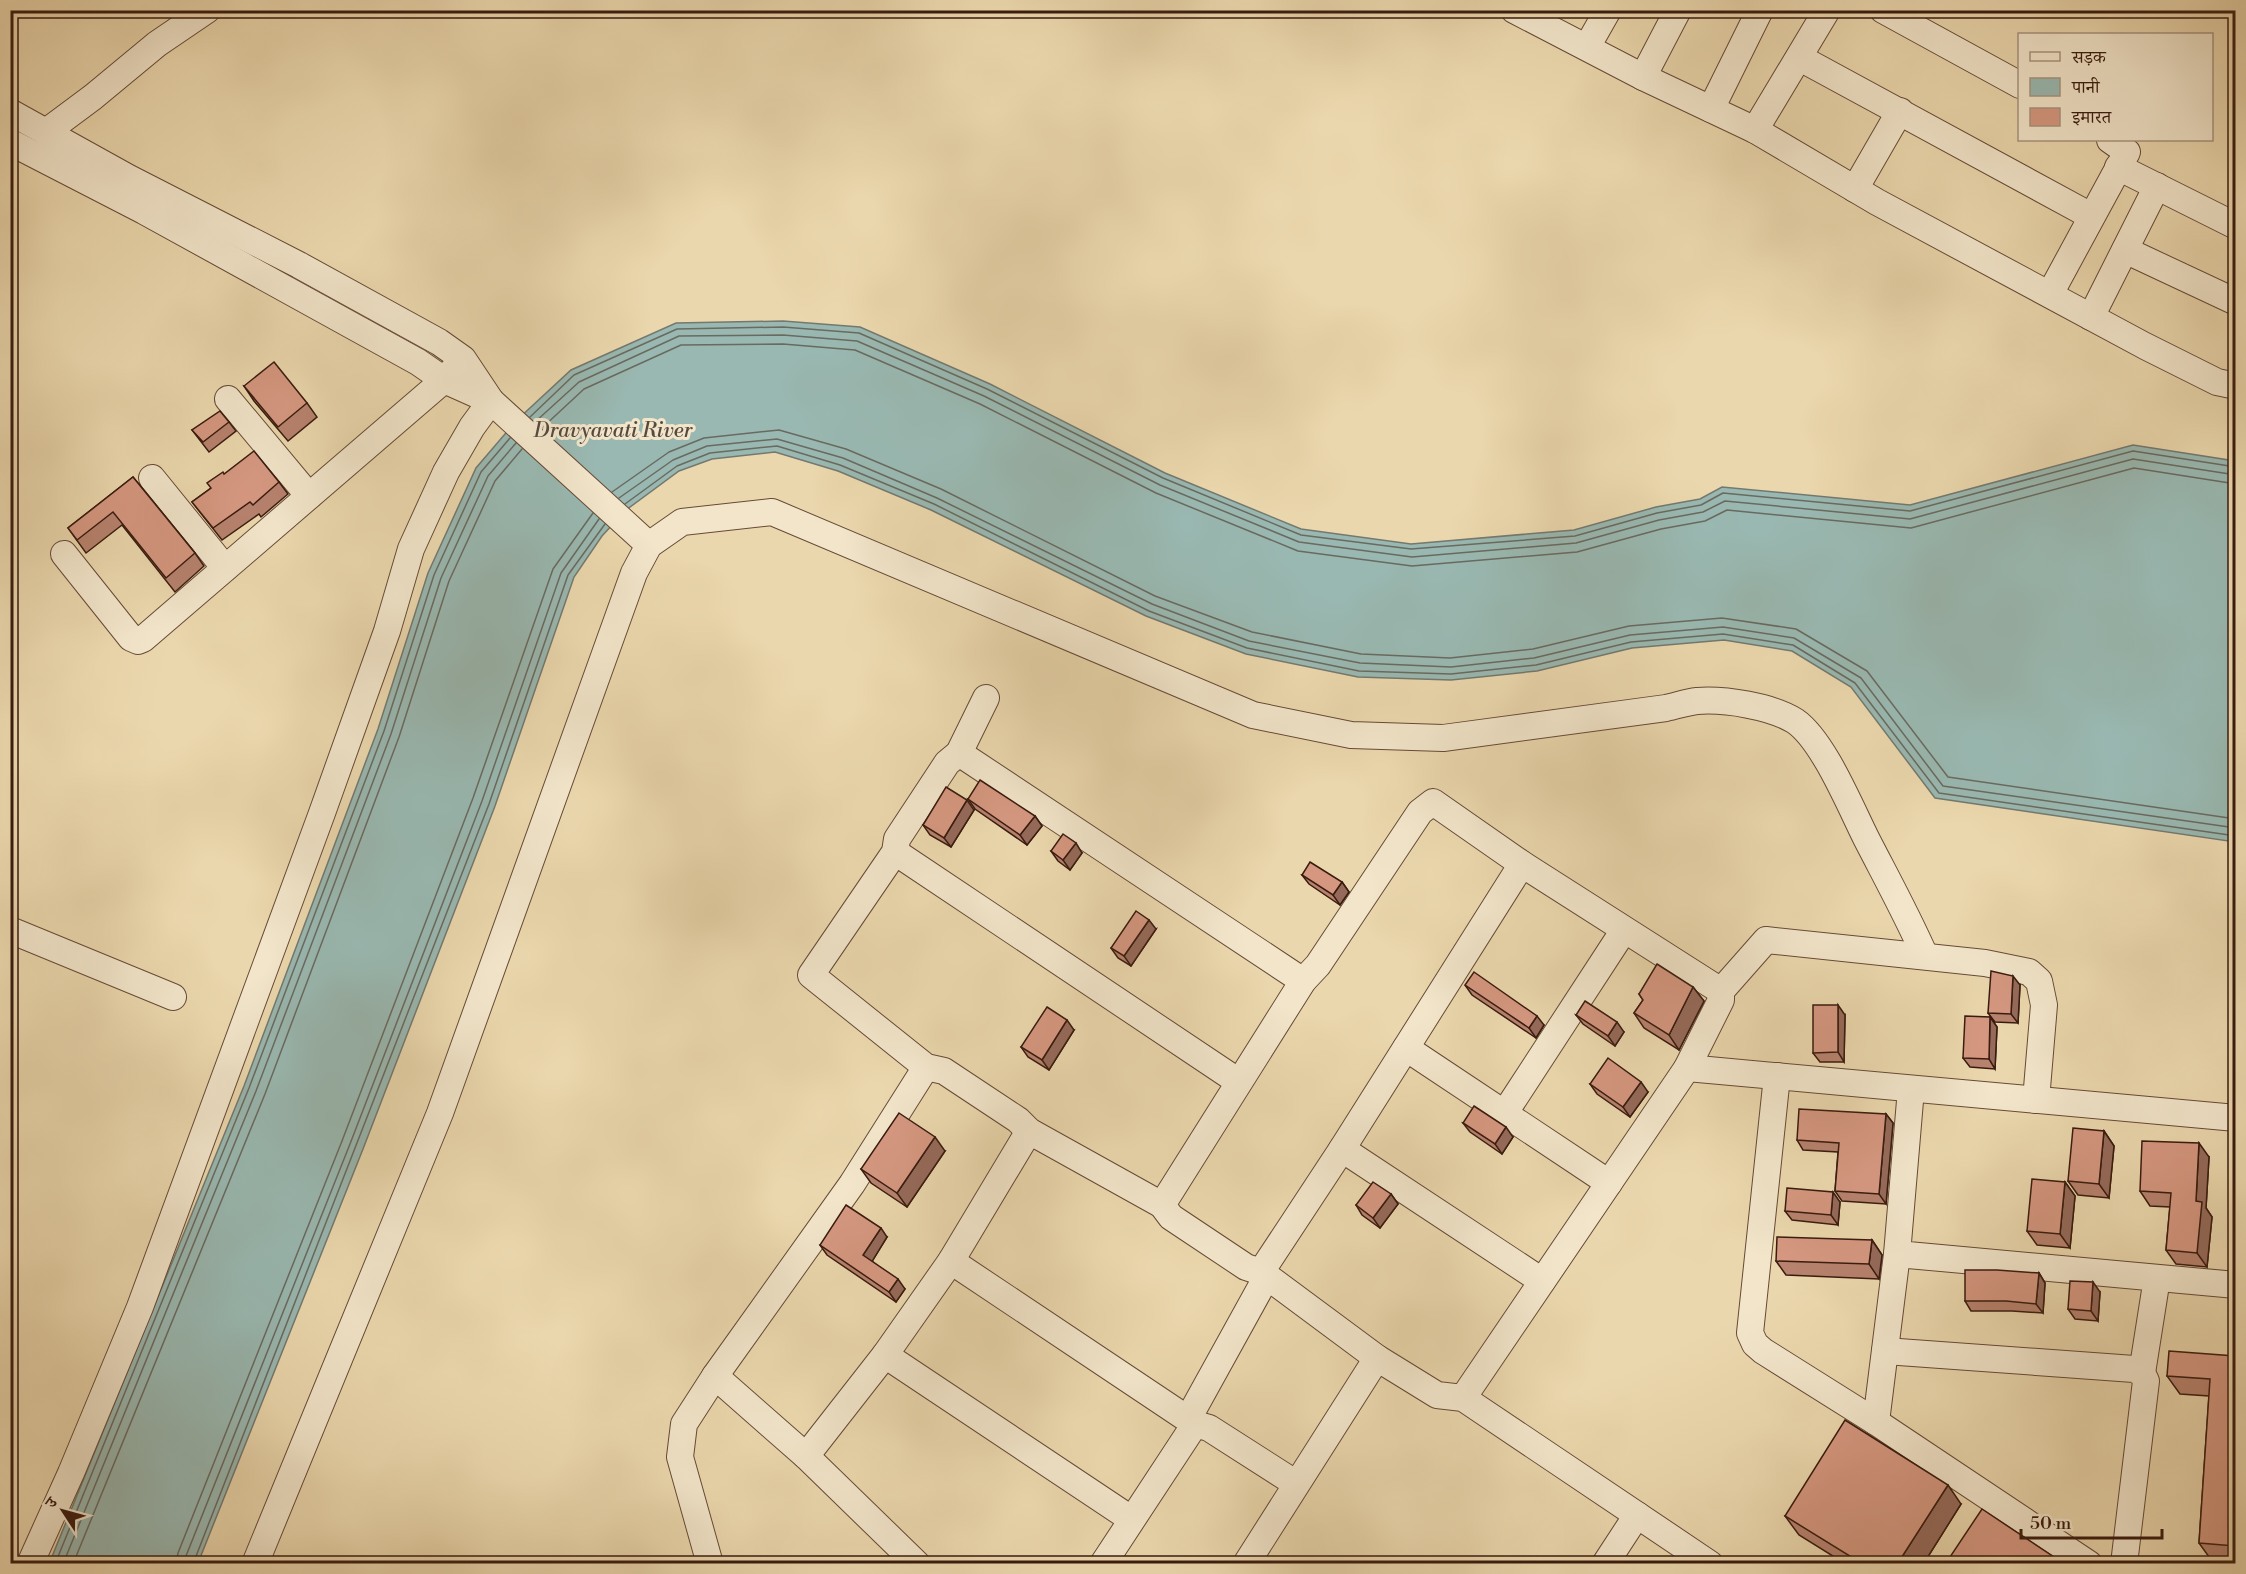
<svg xmlns="http://www.w3.org/2000/svg" width="2246" height="1574" font-family="'Libre Bodoni','Noto Serif Devanagari',serif">
	<style>
		.water { fill: #99b8b1; stroke: #737970; stroke-width: 1.5 }
		.lines { fill: none; stroke-linecap: round; stroke-linejoin: round }
		.shore { stroke: #696a60; stroke-width: 1.5 }
		.minor-casing { stroke: #664a36; stroke-width: 28 }
		.minor { stroke: #f2e5ca; stroke-width: 26 }
		.wall { fill: #b7826e; stroke: #391b0f; stroke-width: 1.5 }
		.shaded-wall { fill: #956a5a; stroke: #391b0f; stroke-width: 1.5 }
		.building { fill: #d59780; stroke: #391b0f; stroke-width: 1.5 }
		.labels { text-anchor: middle; stroke-width: 6; stroke-linejoin: round; paint-order: stroke }
		.water-label { font-size: 21px; font-style: italic; fill: #564a40; stroke: #f2e5ca }
	</style>
	<rect width="100%" height="100%" fill="#ebd7ad"/>
	<filter id="stains"><feTurbulence type="fractalNoise" baseFrequency=".00333" numOctaves="4"/><feColorMatrix values="0 0 0 0 .2 0 0 0 0 .09 0 0 0 0 .02 0 0 0 .5 -.17"/></filter>
	<radialGradient id="worn" r=".72"><stop offset=".6" stop-color="#630" stop-opacity="0"/><stop offset="1" stop-color="#630" stop-opacity=".3"/></radialGradient>
	<polygon class="water" points="783,321 860,327 990,384 1165,473 1301,529 1411,544 1574,530 1656,507 1700,499 1722,487 1910,505 2133,445 2235,461 2235,842 1935,798 1851,687 1792,651 1724,640 1632,648 1537,671 1451,680 1358,677 1246,654 1146,616 931,510 838,471 775,452 712,459 679,471 626,510 602,536 574,577 495,806 363,1149 198,1563 49,1564 244,1086 378,729 428,573 476,468 517,420 571,370 676,323"/>
	<g class="lines">
		<g class="shore">
			<polyline points="530,417 574,375 677,329 783,327 859,333 987,389 1163,478 1301,535 1411,549 1575,536 1657,513 1701,505 1723,493 1910,511 2133,451 2236,467"/>
			<polyline points="535,422 579,382 679,336 783,335 857,341 984,396 1160,485 1299,542 1412,557 1576,543 1659,520 1703,512 1725,501 1910,519 2133,459 2236,475"/>
			<polyline points="542,428 584,389 681,345 783,344 855,350 980,404 1156,493 1298,551 1412,566 1577,552 1661,529 1705,521 1727,510 1911,528 2134,468 2236,484"/>
			<polyline points="612,492 669,452 704,438 779,430 846,449 941,489 1155,596 1252,632 1361,654 1450,658 1533,649 1629,626 1722,618 1796,629 1867,671 1948,777 2236,819"/>
			<polyline points="619,498 673,460 707,446 777,439 843,458 937,498 1152,604 1249,641 1360,663 1451,667 1534,658 1630,635 1723,627 1794,638 1861,678 1943,786 2236,828"/>
			<polyline points="625,504 677,466 710,453 777,446 840,465 934,504 1149,611 1247,648 1359,671 1451,674 1536,665 1631,642 1723,634 1793,645 1855,683 1939,793 2236,836"/>
			<polyline points="55,1564 249,1088 384,731 434,575 481,472 510,438"/>
			<polyline points="63,1564 256,1091 391,734 441,578 488,476 516,443"/>
			<polyline points="73,1564 265,1094 399,737 449,581 495,481 522,449"/>
			<polyline points="176,1564 178,1553 342,1141 473,798 553,569 593,513"/>
			<polyline points="185,1564 186,1556 350,1144 482,801 561,573 599,519"/>
			<polyline points="193,1564 489,804 568,575 605,524"/>
		</g>
		<defs>
			<g id="minor">
				<polyline points="1514,10 1643,77 1755,130 1877,202 2145,346 2217,382 2236,386"/>
				<polyline points="1883,10 2020,85"/>
				<polyline points="1587,47 1608,10"/>
				<polyline points="1800,58 2091,216"/>
				<polyline points="1643,77 1678,10"/>
				<polyline points="1711,109 1760,10"/>
				<polyline points="10,112 129,178 299,265 439,342 463,359 491,401 649,545"/>
				<polyline points="1755,130 1827,10"/>
				<polyline points="46,132 93,97 157,44 207,10"/>
				<polyline points="10,142 144,211 418,362 444,380 491,401"/>
				<polyline points="2118,167 2236,226"/>
				<polyline points="1855,189 1900,111"/>
				<polyline points="2125,250 2236,302"/>
				<polyline points="2050,294 2127,152 2110,140"/>
				<polyline points="2091,317 2157,186"/>
				<polyline points="228,399 309,496"/>
				<polyline points="152,478 225,568"/>
				<polyline points="64,554 131,638 138,641 143,639 444,380 455,368"/>
				<polyline points="986,698 959,753 947,763 897,839 895,852 811,975 926,1067 944,1071 1018,1120 1029,1131 1162,1205 1171,1217 1246,1267 1261,1272"/>
				<polyline points="959,753 1303,981"/>
				<polyline points="895,852 1239,1082"/>
				<polyline points="1522,864 1342,1149 1261,1272 1377,1358 1437,1395 1463,1398 1710,1564"/>
				<polyline points="10,930 173,997"/>
				<polyline points="1406,1048 1609,1183"/>
				<polyline points="1687,1068 1721,1000 1721,991 1766,940 1985,963 2029,972 2039,981 2044,1005 2036,1100"/>
				<polyline points="1777,1076 1750,1333 1755,1344 1763,1351 1876,1422"/>
				<polyline points="1911,1089 1897,1254 2236,1285"/>
				<polyline points="1504,1114 1624,930"/>
				<polyline points="1342,1149 1542,1281"/>
				<polyline points="1162,1205 1303,981 1318,965 1420,812 1433,802 1522,864 1721,991"/>
				<polyline points="1897,1254 1876,1422 2089,1564"/>
				<polyline points="951,1261 1195,1424 1209,1428 1295,1483"/>
				<polyline points="1885,1351 2134,1369 2142,1373 2146,1381 2124,1564"/>
				<polyline points="885,1355 1131,1519"/>
				<polyline points="2142,1373 2157,1278"/>
				<polyline points="715,1376 806,1456 917,1564"/>
				<polyline points="1463,1398 1687,1068 2236,1118"/>
				<polyline points="1188,1419 1267,1276"/>
				<polyline points="806,1456 885,1355 951,1261 1029,1131"/>
				<polyline points="30,1564 71,1473 140,1307 322,813 387,631 411,549 446,472 472,427 491,401"/>
				<path d="M 255,1564 L 440,1113 L 634,573 L 649,545 L 682,522 L 772,512 L 1253,715 L 1351,735 L 1443,738 L 1666,708 C 1676,706 1687,702 1697,701 C 1725,699 1771,706 1795,721 C 1823,740 1850,806 1866,838 C 1886,877 1907,915 1925,956"/>
				<polyline points="710,1564 680,1457 684,1424 715,1376 852,1184 926,1067"/>
				<polyline points="1103,1564 1195,1424"/>
				<polyline points="1246,1564 1377,1358"/>
				<polyline points="1605,1564 1637,1515"/>
			</g>
		</defs>
		<use href="#minor" class="minor-casing"/>
		<use href="#minor" class="minor"/>
	</g>
	<g class="wall">
		<polygon points="244,386 307,403 317,417 288,441 254,401"/>
		<polygon points="229,422 236,431 209,452 192,430"/>
		<polygon points="224,474 279,482 288,494 261,517 259,514 222,540 192,502 211,488"/>
		<polygon points="133,477 195,553 204,566 175,592 122,525 86,553 68,528"/>
		<polygon points="968,799 1035,816 1042,826 1027,845 975,809"/>
		<polygon points="974,810 951,847 930,835 923,825"/>
		<polygon points="1051,851 1082,853 1070,870 1058,861"/>
		<polygon points="1302,875 1342,882 1349,892 1340,905 1309,884"/>
		<polygon points="1156,929 1131,966 1118,958 1111,948"/>
		<polygon points="1465,985 1544,1025 1536,1038 1472,995"/>
		<polygon points="2020,985 2018,1023 1995,1022 1988,1013"/>
		<polygon points="1693,987 1704,1001 1679,1050 1644,1028 1634,1013 1643,1000 1639,994"/>
		<polygon points="1576,1015 1624,1032 1615,1046 1583,1024"/>
		<polygon points="1845,1015 1844,1062 1820,1062 1813,1053"/>
		<polygon points="1990,1017 1997,1027 1995,1069 1970,1067 1963,1058"/>
		<polygon points="1074,1030 1049,1070 1028,1057 1021,1047"/>
		<polygon points="1590,1084 1648,1092 1630,1117 1597,1094"/>
		<polygon points="1886,1114 1893,1123 1886,1204 1842,1201 1835,1191 1838,1152 1803,1150 1797,1140"/>
		<polygon points="1463,1123 1513,1137 1502,1154 1470,1132"/>
		<polygon points="2104,1131 2114,1146 2109,1198 2078,1195 2068,1181"/>
		<polygon points="945,1151 907,1207 871,1183 861,1169"/>
		<polygon points="2209,1157 2206,1208 2212,1217 2207,1267 2176,1264 2166,1250 2170,1207 2150,1206 2140,1191"/>
		<polygon points="2065,1182 2075,1196 2070,1248 2037,1245 2027,1231"/>
		<polygon points="1391,1194 1398,1204 1380,1228 1362,1215 1356,1205"/>
		<polygon points="1840,1202 1838,1225 1792,1220 1785,1211"/>
		<polygon points="887,1237 872,1261 905,1289 896,1302 827,1255 820,1245"/>
		<polygon points="1872,1240 1882,1255 1879,1279 1786,1275 1776,1261"/>
		<polygon points="2039,1273 2045,1283 2043,1313 2012,1311 1971,1311 1965,1301"/>
		<polygon points="2100,1292 2098,1321 2075,1319 2068,1309"/>
		<polygon points="2235,1356 2235,1563 2212,1561 2199,1543 2209,1396 2180,1394 2167,1376"/>
		<polygon points="1961,1504 1924,1563 1844,1563 1799,1535 1785,1516"/>
	</g>
	<g class="shaded-wall">
		<polygon points="967,800 974,810 951,847 944,838"/>
		<polygon points="1035,816 1042,826 1027,845 1020,835"/>
		<polygon points="1076,843 1082,853 1070,870 1063,860"/>
		<polygon points="1342,882 1349,892 1340,905 1333,895"/>
		<polygon points="1149,920 1156,929 1131,966 1124,956"/>
		<polygon points="2013,976 2020,985 2018,1023 2011,1014"/>
		<polygon points="1693,987 1704,1001 1679,1050 1669,1035"/>
		<polygon points="1838,1005 1845,1015 1844,1062 1838,1052"/>
		<polygon points="1537,1016 1544,1025 1536,1038 1529,1028"/>
		<polygon points="1990,1017 1997,1027 1995,1069 1989,1059"/>
		<polygon points="1067,1020 1074,1030 1049,1070 1042,1060"/>
		<polygon points="1617,1022 1624,1032 1615,1046 1608,1036"/>
		<polygon points="1641,1082 1648,1092 1630,1117 1623,1107"/>
		<polygon points="1886,1114 1893,1123 1886,1204 1879,1194"/>
		<polygon points="1506,1127 1513,1137 1502,1154 1495,1144"/>
		<polygon points="2104,1131 2114,1146 2109,1198 2099,1184"/>
		<polygon points="935,1137 945,1151 907,1207 897,1193"/>
		<polygon points="2199,1143 2209,1157 2206,1208 2212,1217 2207,1267 2197,1253 2196,1201"/>
		<polygon points="2065,1182 2075,1196 2070,1248 2060,1234"/>
		<polygon points="1833,1192 1840,1202 1838,1225 1831,1215"/>
		<polygon points="1391,1194 1398,1204 1380,1228 1373,1218"/>
		<polygon points="881,1228 887,1237 870,1265 863,1255"/>
		<polygon points="1872,1240 1882,1255 1879,1279 1869,1264"/>
		<polygon points="2039,1273 2045,1283 2043,1313 2036,1304"/>
		<polygon points="898,1279 905,1289 896,1302 889,1292"/>
		<polygon points="2093,1282 2100,1292 2098,1321 2091,1311"/>
		<polygon points="1948,1485 1961,1504 1924,1563 1898,1563"/>
	</g>
	<g class="building">
		<polygon points="274,362 307,403 278,427 244,386"/>
		<polygon points="220,411 229,422 203,442 192,430"/>
		<polygon points="254,451 279,482 253,505 250,502 213,528 192,502 211,488 207,483 223,472 224,474"/>
		<polygon points="133,477 195,553 166,578 113,512 77,540 68,528"/>
		<polygon points="980,780 1035,816 1020,835 968,799"/>
		<polygon points="946,787 967,800 944,838 923,825"/>
		<polygon points="1063,834 1076,843 1063,860 1051,851"/>
		<polygon points="1310,862 1342,882 1333,895 1302,875"/>
		<polygon points="1136,911 1149,920 1124,956 1111,948"/>
		<polygon points="1657,964 1693,987 1669,1035 1634,1013 1643,1000 1639,994"/>
		<polygon points="1991,971 2013,976 2011,1014 1988,1013"/>
		<polygon points="1474,972 1537,1016 1529,1028 1465,985"/>
		<polygon points="1585,1001 1617,1022 1608,1036 1576,1015"/>
		<polygon points="1813,1005 1838,1005 1838,1052 1813,1053"/>
		<polygon points="1047,1007 1067,1020 1042,1060 1021,1047"/>
		<polygon points="1965,1016 1990,1017 1989,1059 1963,1058"/>
		<polygon points="1608,1058 1641,1082 1623,1107 1590,1084"/>
		<polygon points="1474,1106 1506,1127 1495,1144 1463,1123"/>
		<polygon points="1799,1109 1886,1114 1879,1194 1835,1191 1839,1143 1797,1140"/>
		<polygon points="899,1113 935,1137 897,1193 861,1169"/>
		<polygon points="2073,1128 2104,1131 2099,1184 2068,1181"/>
		<polygon points="2142,1141 2199,1143 2196,1201 2202,1202 2197,1253 2166,1250 2171,1193 2140,1191"/>
		<polygon points="2032,1179 2065,1182 2060,1234 2027,1231"/>
		<polygon points="1373,1182 1391,1194 1373,1218 1356,1205"/>
		<polygon points="1787,1188 1833,1192 1831,1215 1785,1211"/>
		<polygon points="846,1205 881,1228 863,1255 898,1279 889,1292 820,1245"/>
		<polygon points="1777,1237 1872,1240 1869,1264 1776,1261"/>
		<polygon points="1965,1270 1997,1270 2039,1273 2036,1304 2006,1301 1965,1301"/>
		<polygon points="2070,1281 2093,1282 2091,1311 2068,1309"/>
		<polygon points="2169,1351 2235,1356 2235,1546 2199,1543 2210,1379 2167,1376"/>
		<polygon points="1845,1420 1948,1485 1898,1563 1861,1563 1785,1516"/>
		<polygon points="1982,1509 2063,1563 1946,1563"/>
	</g>
	<g class="labels">
		<g class="water-label">
			<text x="613" y="437">Dravyavati River</text>
		</g>
	</g>
	<rect width="2246" height="1574" fill="none" stroke="#ebd7ad" stroke-width="36"/>
	<rect x="12" y="12" width="2222" height="1550" fill="none" stroke="#391b0f" stroke-width="3"/>
	<rect x="18" y="18" width="2210" height="1538" fill="none" stroke="#391b0f" stroke-width="1.5"/>
	<rect x="2018" y="33" width="195" height="108" fill="#f2e5ca" stroke="#a8947f" stroke-width="1.5"/>
	<rect x="2030" y="52" width="30" height="9" fill="#f2e5ca" stroke="#a8947f" stroke-width="1.5"/>
	<text x="2072" y="63" font-size="18" fill="#391b0f">सड़क</text>
	<rect x="2030" y="78" width="30" height="18" fill="#99b8b1" stroke="#a8947f" stroke-width="1.5"/>
	<text x="2072" y="93" font-size="18" fill="#391b0f">पानी</text>
	<rect x="2030" y="108" width="30" height="18" fill="#d59780" stroke="#a8947f" stroke-width="1.5"/>
	<text x="2072" y="123" font-size="18" fill="#391b0f">इमारत</text>
	<g transform="translate(63 1511) rotate(306)" stroke="#f2e5ca" stroke-width="4.5" paint-order="stroke">
	<path d="M0-4.5L10 22L0 15L-10 22Z" fill="#391b0f"/>
	<text y="-9" font-size="16" font-weight="bold" text-anchor="middle" fill="#391b0f">उ</text>
	</g>
	<path d="M2021 1529v9h141v-9" fill="none" stroke="#391b0f" stroke-width="3"/>
	<text x="2030" y="1529" font-size="18" fill="#391b0f" stroke="#f2e5ca" stroke-width="4.5" paint-order="stroke">50 m</text>
	<rect width="100%" height="100%" filter="url(#stains)"/>
	<rect width="100%" height="100%" fill="url(#worn)"/>
</svg>
